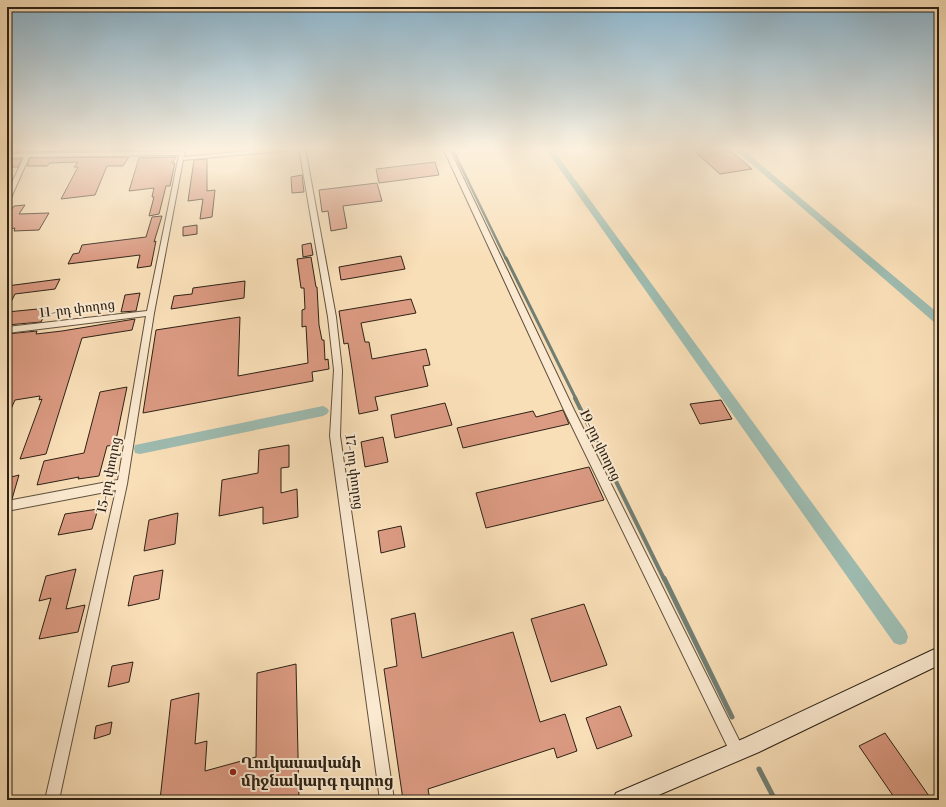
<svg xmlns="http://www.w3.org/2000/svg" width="946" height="807" viewBox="0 0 946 807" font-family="'Libre Bodoni','Noto Serif Armenian',serif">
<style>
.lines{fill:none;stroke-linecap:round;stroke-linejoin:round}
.stream-far3{stroke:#717e73;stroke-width:2.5}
.stream-far2{stroke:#717e73;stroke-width:3}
.stream-far1{stroke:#717e73;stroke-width:4}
.stream{stroke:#717e73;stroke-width:5}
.canal{fill:#9ebcb1;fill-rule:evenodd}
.building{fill:#db9a82;stroke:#2d2215}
.minor-casing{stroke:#60513e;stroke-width:2}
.secondary-casing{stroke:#2d2215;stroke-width:2}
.minor{fill:#fbead1;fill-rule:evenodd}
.secondary{fill:#fbead1;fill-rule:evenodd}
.poi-dot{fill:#8f2418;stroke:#fbead1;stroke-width:1.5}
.labels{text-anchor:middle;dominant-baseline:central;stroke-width:4;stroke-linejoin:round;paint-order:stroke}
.street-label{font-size:13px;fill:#2d2215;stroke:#fbead1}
.near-poi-label{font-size:16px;font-weight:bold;fill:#2d2215;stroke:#fbead1;text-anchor:start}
</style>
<rect width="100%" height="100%" fill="#f9dfb8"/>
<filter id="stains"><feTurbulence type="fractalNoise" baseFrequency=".005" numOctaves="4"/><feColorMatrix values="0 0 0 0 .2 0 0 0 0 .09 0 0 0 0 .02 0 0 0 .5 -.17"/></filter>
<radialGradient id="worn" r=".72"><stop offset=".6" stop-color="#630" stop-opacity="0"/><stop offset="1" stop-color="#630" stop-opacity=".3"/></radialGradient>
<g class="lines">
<path class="stream-far3" d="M452 148 506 259
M931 148 939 152"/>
<path class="stream-far2" d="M506 258 576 399"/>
<path class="stream-far1" d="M575 398 664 579"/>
<path class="stream" d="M664 578 732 717
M759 769 775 800"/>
<path class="canal" d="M545 148H552L906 631 908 637 906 643 900 645 894 643Z
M733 148H741L939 314V324L935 323Z
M323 406 327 408 329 411 327 414 323 416 140 454 135 453 134 449 135 445 140 444Z"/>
</g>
<path class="building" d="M21 148H136L134 150 16 152Z
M691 148H727L752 169 720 174Z
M129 157 123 166H107L95 195 61 199 78 167H74L78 162 50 163 47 166H27L30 158Z
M176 157 172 163H175L170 186H166L159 214 149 216 154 197H152L154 188 129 191 139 158Z
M10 159H22L18 167H7V162Z
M207 159V191L215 190 212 217 200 219 203 199 188 201 194 160Z
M435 162 439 175 379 183 376 169Z
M302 175 304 192 292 193 291 177Z
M377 183 382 201 343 206 347 228 331 231 328 211 322 212 319 190Z
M25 205 19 214 49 213 39 230 14 231 15 228 10 229 7 233V215L14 206Z
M162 216 154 242 156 241 151 266 137 268 140 255 68 264 73 254 79 253 82 245 146 237 152 217Z
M197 225V234L183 236V227Z
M311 243 313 255 303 257 302 245Z
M401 256 405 269 341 280 339 267Z
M311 257 316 287H317L319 325 322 340H324L325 360 328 359 329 369 312 372 313 381 143 413 156 330 240 317 238 376 308 363 306 326 302 327V310L305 309 304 288H301L297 259Z
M60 279 55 289 15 294 7 310V286Z
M245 281 244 298 171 309 174 296 192 294 193 288Z
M140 293 136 311 121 312 125 295Z
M411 299 416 313 361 323 365 342H369L372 359 426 349 430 365 423 366 428 386 375 397 378 410 359 414 348 343 344 344 339 311Z
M48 308 41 322 7 325V312Z
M135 319 132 330 82 338 46 454 20 459 42 399 39 400 40 396 15 400 7 418V334L37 331 36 334 62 331Z
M127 387 115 445 107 446 99 476 78 479 79 477 37 485 44 461 84 453 100 392Z
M721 400 732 419 700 424 690 404Z
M445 403 452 425 395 438 391 415Z
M563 410 569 424 463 448 457 428 533 411 536 417Z
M383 437 388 462 365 467 361 442Z
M289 445V467L281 468V493L297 489 298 517 263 524V507L219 516 222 480 258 473 259 450Z
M589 467 604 500 486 528 476 493Z
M19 475 12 499H7V478Z
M98 509 92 529 58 535 65 514Z
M178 513 175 544 144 551 149 520Z
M401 526 405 547 381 553 378 531Z
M76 569 66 609 85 605 78 632 39 639 51 598 39 601 46 576Z
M163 570 159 599 128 606 134 576Z
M584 604 607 665 551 682 531 619Z
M415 613 422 658 513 632 540 722 565 714 577 751 557 758 554 748 428 789 430 800H403L384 669 397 666 391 619Z
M133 662 129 682 108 687 112 666Z
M296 664 299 800H160L171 700 199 693 195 744 207 741 205 771 256 757 257 673Z
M620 706 632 736 597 749 586 718Z
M112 722 110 734 94 739 96 726Z
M885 733 929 796 921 800H896L859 746Z"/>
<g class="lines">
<defs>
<path id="minor" d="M278 148H295L292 150 183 160 154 313 127 484 59 800H45L116 490 7 511V501L118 480 146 316 7 333V327L147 311 179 155 29 157 10 200 7 202V193L24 157 7 158V154L182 151 185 153 184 157Z
M299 148H305L336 317 342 370 340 436 394 800H380L330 436 334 370 328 317Z
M443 148H449L574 410 742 746 744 751 742 756 737 758 732 756 564 410Z"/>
<path id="secondary" d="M939 647V665L759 752 647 800H613L616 793 745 738Z"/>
</defs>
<use href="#minor" class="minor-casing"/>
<use href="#secondary" class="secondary-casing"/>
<use href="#minor" class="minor"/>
<use href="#secondary" class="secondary"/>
</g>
<linearGradient id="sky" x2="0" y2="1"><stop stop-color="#8ab7d2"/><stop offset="0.57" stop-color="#fcf1df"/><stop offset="1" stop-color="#fcf1df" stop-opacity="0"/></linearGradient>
<rect width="946" height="261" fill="url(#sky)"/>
<circle class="poi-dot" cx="233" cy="772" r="4"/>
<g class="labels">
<g class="street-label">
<text transform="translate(77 309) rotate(-7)">11-րդ փողոց</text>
<text transform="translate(600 445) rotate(64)">19-րդ փողոց</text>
<text transform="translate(354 472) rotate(83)">17-րդ փողոց</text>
<text transform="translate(109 475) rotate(-79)">15-րդ փողոց</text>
</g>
<g class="near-poi-label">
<text x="241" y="763">Ղուկասավանի<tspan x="241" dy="18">միջնակարգ դպրոց</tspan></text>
</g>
</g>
<rect width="946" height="807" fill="none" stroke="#f9dfb8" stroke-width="24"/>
<rect x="8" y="8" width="930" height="791" fill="none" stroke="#2d2215" stroke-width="2"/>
<rect x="12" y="12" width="922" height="783" fill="none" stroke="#2d2215"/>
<rect width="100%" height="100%" filter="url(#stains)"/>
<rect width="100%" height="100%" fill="url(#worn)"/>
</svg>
